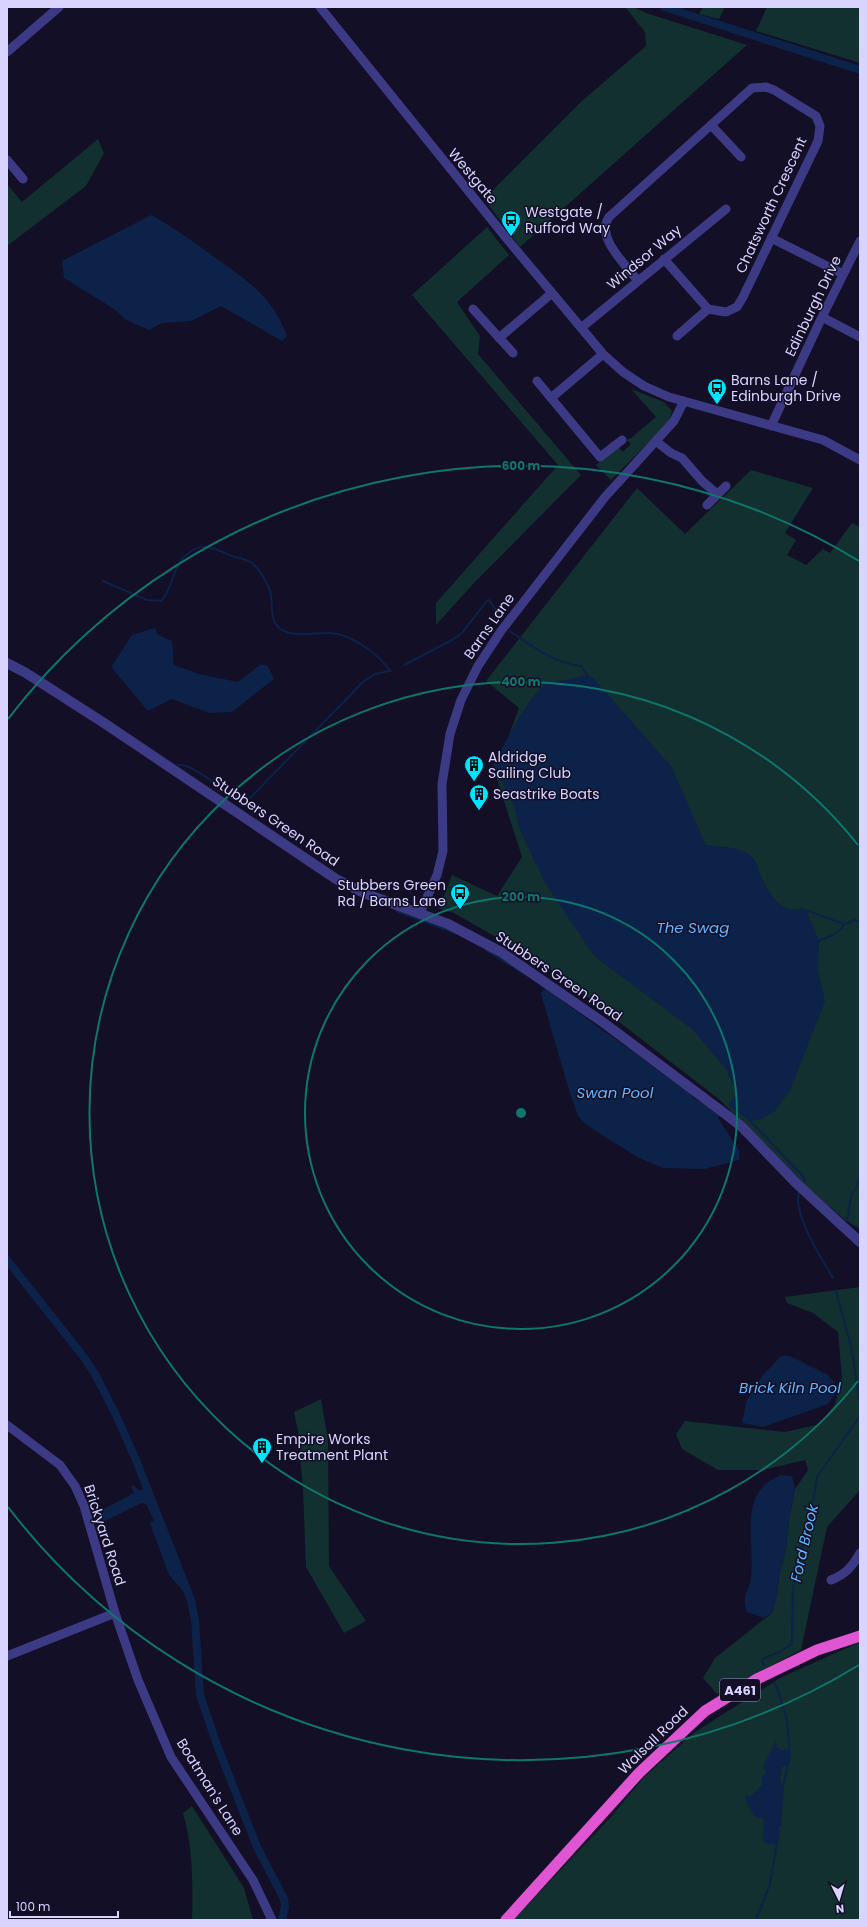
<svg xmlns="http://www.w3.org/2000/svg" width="867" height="1927" viewBox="0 0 867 1927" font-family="Poppins,sans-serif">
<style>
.green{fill:#12302f}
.water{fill:#0c2248}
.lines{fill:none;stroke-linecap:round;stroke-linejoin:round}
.stream{stroke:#0c2248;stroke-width:2}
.canal{stroke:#0c2248;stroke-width:8}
.minor{stroke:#3d3a85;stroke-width:9}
.tertiary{stroke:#3d3a85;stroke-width:10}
.trunk{stroke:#e055d1;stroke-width:11}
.ring{fill:none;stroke:#0f766e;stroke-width:2}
.labels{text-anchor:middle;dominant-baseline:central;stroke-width:3;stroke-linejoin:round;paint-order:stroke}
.shield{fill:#130f26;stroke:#9e99be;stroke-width:1}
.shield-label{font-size:13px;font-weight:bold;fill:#d9d4ff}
.street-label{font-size:14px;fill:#d9d4ff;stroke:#130f26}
.poi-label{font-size:14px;fill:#d9d4ff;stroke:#130f26;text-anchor:start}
.water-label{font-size:15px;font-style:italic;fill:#62b6ff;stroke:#130f26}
.centre{fill:#0f766e;stroke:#130f26;stroke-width:2}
.ring-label{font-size:12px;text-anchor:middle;font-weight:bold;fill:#0f766e;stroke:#130f26;stroke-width:3;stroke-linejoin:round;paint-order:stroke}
</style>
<rect width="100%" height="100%" fill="#130f26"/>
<path class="green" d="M625 7H633L646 13 747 45 520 247 484 199 583 100 646 46 645 32Z
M703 7H725L719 19 699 14Z
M767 7H860V63L756 31Z
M98 139 104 153 86 186 7 246V184L22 202Z
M487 227 509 255 457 302 480 336 478 354 581 475 474 583 436 625V603L558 465 412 295Z
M631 389 664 402 672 411 669 422 611 480 596 465 618 447 623 452 631 444 626 440 631 438 656 417Z
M751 470 813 488 785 533 796 540 787 555 806 565 823 549 830 553 852 523 860 527V1229L845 1220 800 1181 720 1100 548 967 454 913 439 909 452 875 497 896 522 857 495 773 519 708 486 681 637 488 685 534Z
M860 1287V1490L827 1527 801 1650 717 1694 703 1678 715 1658 772 1613 777 1595 779 1576 786 1549 789 1519 795 1489 808 1470 805 1460 763 1470H718L682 1449 676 1434 685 1421 785 1432 820 1424 835 1404 842 1378 838 1332 813 1313 787 1303 785 1297Z
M321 1399 328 1440 329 1566 366 1621 344 1633 306 1567 303 1490 298 1431 294 1412Z
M860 1642V1920H513L610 1818 644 1777 695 1732 780 1678Z
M192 1806 244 1888 253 1920H192C193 1885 193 1847 183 1813Z"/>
<path class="water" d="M151 215C173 227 193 241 213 256 246 280 272 295 287 336L282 341 221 306 191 321 162 323 149 330 126 320 114 309 64 278 62 261Z
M155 628 158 635 172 641 174 665 199 674 238 682 261 664 268 666 274 679 232 712 209 713 172 699 148 711 111 667 132 635Z
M587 675 593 678 671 766 706 845C721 847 744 846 754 859 757 863 759 871 761 876 769 894 781 915 803 908L806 910 819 941 818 969 825 1001 790 1090 775 1111 762 1119 750 1121 728 1105 737 1092 726 1069 692 1029 594 956 545 883 519 828 514 806 493 765C510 736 522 705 547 682H557Z
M546 989 693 1095 692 1097 721 1114 718 1118 739 1150 740 1158 739 1160 705 1169 663 1168 637 1157 585 1124 578 1116 569 1090 541 994 542 991Z
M781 1356H790L828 1375 835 1383 836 1392 828 1404 763 1427 742 1423 746 1402 762 1376Z
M781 1475 792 1476 795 1489 789 1519 786 1549 779 1576 777 1595 772 1613 764 1618 747 1612C741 1593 749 1594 751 1577 755 1541 737 1491 781 1475Z
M134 1485 139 1491 147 1487 191 1600 169 1575 150 1523 154 1521 146 1504 141 1503 103 1522 98 1512 134 1493 131 1487Z
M776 1740 777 1748 783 1751 785 1748 790 1752 788 1765 782 1767 780 1781 783 1786 777 1845 765 1843 762 1837 764 1834 763 1830 764 1821 762 1818 754 1816 746 1801 745 1795 751 1796 762 1785V1776L766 1773 763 1765C768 1758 772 1749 776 1740Z"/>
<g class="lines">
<path class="stream" d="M103 581 147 600 161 601C173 589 172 568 185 556 203 539 214 549 232 556 238 558 247 559 252 563 259 568 266 581 269 588 275 602 267 621 282 630 298 638 314 632 330 633 351 634 379 654 390 671H391
M510 631C532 646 553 663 581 666L587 675
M404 665 452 640 462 633 486 602 489 600 500 617
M178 765C198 763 233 805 250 798L364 681 375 674 389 671
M806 910 844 924
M396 911 455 933
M819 941C827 937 841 933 844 924L855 920 860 922
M486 950 524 974
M750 1121C769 1139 785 1159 804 1177L805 1180 803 1184
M800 1190C790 1211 822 1259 833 1278
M845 1220 848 1218 851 1195 858 1185 860 1178
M836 1291 851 1346 860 1403
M764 1666 762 1659 782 1651 792 1643 793 1587 811 1514 817 1477 860 1416
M774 1682 779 1693 787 1721 790 1756 783 1786 780 1826
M756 1920 770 1884 779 1831"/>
<path class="canal" d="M664 7 860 70
M7 1260 83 1356 95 1374 116 1415 136 1460 191 1600 195 1620 200 1695 217 1745 257 1847 284 1899 285 1907 282 1920"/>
<path class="minor" d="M320 7 507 239 603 354 623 372 644 386 669 397 823 440 860 460
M7 52 59 7
M711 125 741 157
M7 160 23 179
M771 238 843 274
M638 281C626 265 595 237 609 217L752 88 766 87 774 90 816 116 820 126 818 141 743 297 737 307 726 312 708 309 664 259
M473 309 513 353
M822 317 860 337
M581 328 726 209
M677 336 708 309
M499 338 552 293
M537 381 600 457 622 440
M551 398 603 354
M771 426 822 317 860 241
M657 442 671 453 682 458 702 481 717 494
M707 505 726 486
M420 913 437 875 443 851 442 784 450 734 461 700 478 666 501 631 605 497 674 421 684 401
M7 1425 60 1465 75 1486 84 1506 115 1613 138 1680 171 1757 253 1880 272 1920
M831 1580C846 1574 852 1567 860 1553
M7 1656 115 1613"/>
<path class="tertiary" d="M7 663 26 673 104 723 336 879 364 893 448 924 501 952 604 1023 728 1116 742 1127 796 1183 860 1242"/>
<path class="trunk" d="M506 1920 639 1773 705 1711 757 1679 817 1650 860 1636"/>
</g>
<g class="ring">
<circle cx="521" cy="1113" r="216"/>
<path d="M858 1381A431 431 0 1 1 858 845"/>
<path d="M859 1665A647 647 0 0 1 8 1507M8 719A647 647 0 0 1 859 561"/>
</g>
<defs>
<symbol id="bus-pin" viewBox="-11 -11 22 30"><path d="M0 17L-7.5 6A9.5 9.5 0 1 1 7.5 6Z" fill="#00e5ff" stroke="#130f26"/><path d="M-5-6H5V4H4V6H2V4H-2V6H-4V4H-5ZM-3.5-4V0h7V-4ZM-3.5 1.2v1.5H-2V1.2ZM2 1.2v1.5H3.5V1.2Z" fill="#111"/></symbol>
<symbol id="building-pin" viewBox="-11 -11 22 30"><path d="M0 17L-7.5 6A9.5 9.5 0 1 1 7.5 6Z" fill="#00e5ff" stroke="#130f26"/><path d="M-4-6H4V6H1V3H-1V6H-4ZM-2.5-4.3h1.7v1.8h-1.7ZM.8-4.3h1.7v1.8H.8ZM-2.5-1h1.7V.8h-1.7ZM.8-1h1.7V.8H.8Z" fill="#111"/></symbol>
</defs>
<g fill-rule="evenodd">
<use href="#bus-pin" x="500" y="209" width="22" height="30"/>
<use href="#bus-pin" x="706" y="377" width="22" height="30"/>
<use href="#building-pin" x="463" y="754" width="22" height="30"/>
<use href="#building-pin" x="468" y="783" width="22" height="30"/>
<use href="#bus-pin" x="449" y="882" width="22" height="30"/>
<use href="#building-pin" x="251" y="1436" width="22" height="30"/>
</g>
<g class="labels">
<rect class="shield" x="720" y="1679" width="40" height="22" rx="3"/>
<g class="shield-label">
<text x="740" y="1690">A461</text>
</g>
<g class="street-label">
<text transform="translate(473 176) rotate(50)">Westgate</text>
<text transform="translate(771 205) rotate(-65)">Chatsworth Crescent</text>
<text transform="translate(644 257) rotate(-40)">Windsor Way</text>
<text transform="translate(813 306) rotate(-64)">Edinburgh Drive</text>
<text transform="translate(489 626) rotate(-55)">Barns Lane</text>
<text transform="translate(276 821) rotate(34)">Stubbers Green Road</text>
<text transform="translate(559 976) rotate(34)">Stubbers Green Road</text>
<text transform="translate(105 1535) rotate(72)">Brickyard Road</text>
<text transform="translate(653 1740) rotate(-44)">Walsall Road</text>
<text transform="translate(210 1787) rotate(58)">Boatman's Lane</text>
</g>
<g class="poi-label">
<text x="525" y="212">Westgate /<tspan x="525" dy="16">Rufford Way</tspan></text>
<text x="731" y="380">Barns Lane /<tspan x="731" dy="16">Edinburgh Drive</tspan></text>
<text x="488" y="757">Aldridge<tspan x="488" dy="16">Sailing Club</tspan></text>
<text x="493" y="794">Seastrike Boats</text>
<text x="446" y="885" text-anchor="end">Stubbers Green<tspan x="446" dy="16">Rd / Barns Lane</tspan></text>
<text x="276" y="1439">Empire Works<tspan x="276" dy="16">Treatment Plant</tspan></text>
</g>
<g class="water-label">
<text x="693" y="927">The Swag</text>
<text x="615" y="1092">Swan Pool</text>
<text x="790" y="1387">Brick Kiln Pool</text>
<text transform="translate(804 1543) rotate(-77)">Ford Brook</text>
</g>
</g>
<circle cx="521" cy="1113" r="6" class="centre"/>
<g class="ring-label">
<text x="521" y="470">600 m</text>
<text x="521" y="686">400 m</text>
<text x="521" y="901">200 m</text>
</g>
<rect width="867" height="1927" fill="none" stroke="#d9d4ff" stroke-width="16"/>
<g transform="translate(839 1899) rotate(175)" stroke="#130f26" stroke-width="3" paint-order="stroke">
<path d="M0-3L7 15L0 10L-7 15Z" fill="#d9d4ff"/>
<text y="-6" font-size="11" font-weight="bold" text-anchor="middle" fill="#d9d4ff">N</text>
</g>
<path d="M10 1911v6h108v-6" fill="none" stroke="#d9d4ff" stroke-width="2"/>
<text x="16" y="1911" font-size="12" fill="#d9d4ff" stroke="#130f26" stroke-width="3" paint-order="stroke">100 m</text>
</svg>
